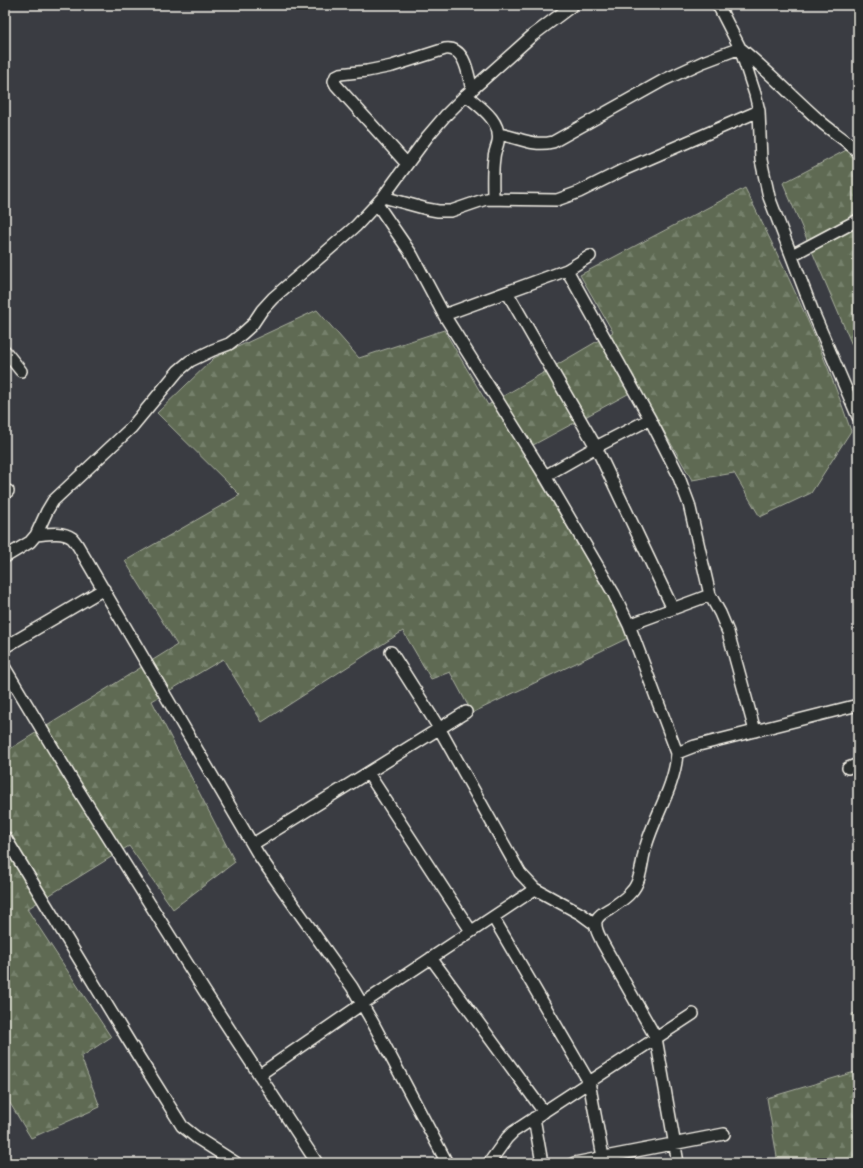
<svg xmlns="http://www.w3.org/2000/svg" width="863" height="1168" viewBox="0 0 863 1168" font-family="Dekko,sans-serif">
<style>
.forest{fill:url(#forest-firs);stroke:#a9ae9e}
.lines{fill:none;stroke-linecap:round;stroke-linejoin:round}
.minor-casing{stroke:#f4f1e8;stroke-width:14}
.minor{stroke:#2a2d2e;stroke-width:11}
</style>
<defs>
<pattern id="forest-firs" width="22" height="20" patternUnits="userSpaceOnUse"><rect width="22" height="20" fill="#5e6b53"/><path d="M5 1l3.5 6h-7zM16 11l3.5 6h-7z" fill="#76816c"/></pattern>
</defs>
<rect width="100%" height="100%" fill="#3a3c42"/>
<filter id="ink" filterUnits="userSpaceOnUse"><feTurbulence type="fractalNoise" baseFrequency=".025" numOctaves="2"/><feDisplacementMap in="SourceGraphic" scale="8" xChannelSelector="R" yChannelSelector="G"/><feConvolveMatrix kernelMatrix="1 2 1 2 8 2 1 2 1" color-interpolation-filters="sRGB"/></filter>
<g filter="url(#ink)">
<path class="forest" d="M858 144V343L852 345 783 183Z
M745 188C784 267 823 347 851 431L811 493 760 517 734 473 692 480 639 388 522 451 605 590 628 638 472 713 450 672 431 679 403 631 262 722 223 659 152 701 235 862 173 909 129 846 27 909 111 1037 81 1057 100 1107 31 1138 5 1095V752L177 645 125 561 240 495 157 413 214 358 317 310 359 358 444 330 488 405 613 332 580 275Z
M858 1012V1163H778L767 1098 858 1071 852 1014Z"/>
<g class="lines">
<defs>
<path id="minor" d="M718 5 740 48 755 94 759 111 761 160 769 197 813 312 858 417
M466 95C480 107 502 121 498 142 497 148 494 152 494 158 492 171 493 185 493 199
M498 134C519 137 531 147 553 142L664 80 703 62 740 48C768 71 793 97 820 121 832 132 847 140 858 152
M407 164 336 85 334 81 336 76 340 74 367 71 392 66 445 49C466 46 468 76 472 90
M383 197 427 209 438 211H451L486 199 557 200 579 192 623 170 759 111
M377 204 412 255 444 315 545 476 614 594 629 625 677 753C675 786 655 815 646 846 641 861 642 881 631 892 627 897 620 902 614 906 609 910 601 912 597 919 593 926 599 935 602 942L656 1038 678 1163
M792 255 858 220
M567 270 650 419 677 472 689 504 710 595 720 613 728 632 755 731
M507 292 596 447 673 609
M444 315 567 270 590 256
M5 351 21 371
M545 476 596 447 650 419
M5 494 8 491
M36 535C47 534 62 531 72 538 74 540 76 543 78 546L258 854 278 883 352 987 373 1023 447 1163
M5 557 30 542 36 535 47 511 53 501 131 428 178 371 190 361 213 350 229 344 242 334 252 325 262 310 273 298 356 226 383 197 427 137 445 116 466 95 533 35 573 5
M629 625 710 595
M5 647 104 589
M391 652 439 728 520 873 535 889 581 914 596 925
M5 668 74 783 205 992 317 1163
M677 753 695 746 858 705
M848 768 858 764
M368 773 471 931
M5 837 130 1043 182 1126 197 1138 236 1163
M253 844 466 712
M493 917 589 1082 603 1157
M431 958 544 1112
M259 1075 362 1004 535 889
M534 1118 542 1163
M489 1163 507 1138 513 1132 693 1014
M574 1163 724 1134"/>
</defs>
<use href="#minor" class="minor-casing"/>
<use href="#minor" class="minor"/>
</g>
</g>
<rect width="863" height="1168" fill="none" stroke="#2a2d2e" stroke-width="20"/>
<rect x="10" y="10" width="843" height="1148" fill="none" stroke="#f4f1e8" stroke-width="1.5" filter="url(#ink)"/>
</svg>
